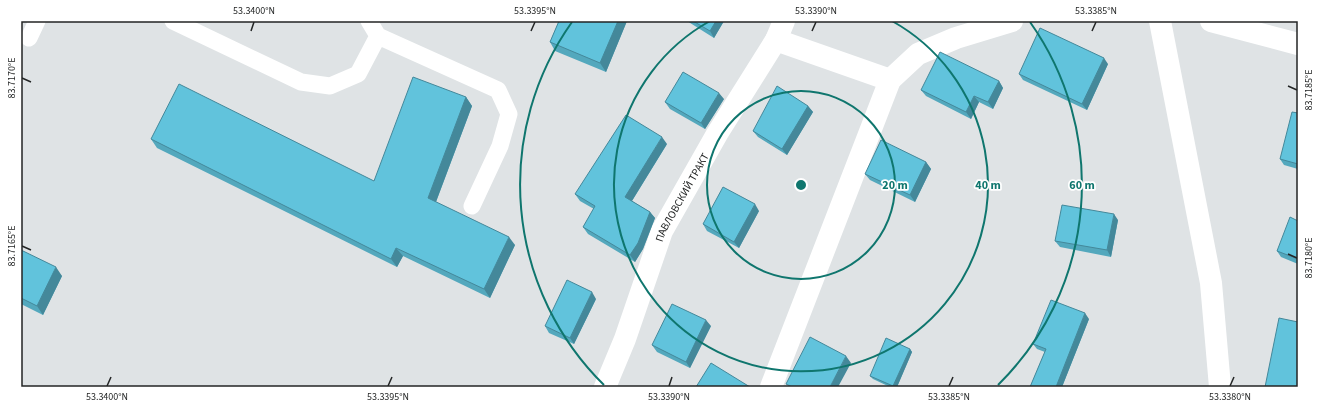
<svg xmlns="http://www.w3.org/2000/svg" width="1319" height="408" viewBox="0 0 1319 408" font-family="'Source Sans 3',sans-serif">
<style>
.lines{fill:none;stroke-linecap:round;stroke-linejoin:round}
.lane{stroke:#fff;stroke-width:17}
.street{stroke:#fff;stroke-width:22}
.wall{fill:#53a8bd}
.shaded-wall{fill:#44889a}
.building{fill:#61c3dc;stroke:#44889a}
.ticks{fill:none;stroke:#232525;stroke-width:1.5}
.ring{fill:none;stroke:#0f766e;stroke-width:2}
.labels{text-anchor:middle;dominant-baseline:central;stroke-width:3.5;stroke-linejoin:round;paint-order:stroke}
.street-label{font-size:11px;fill:#232525;stroke:#fff}
.centre{fill:#0f766e;stroke:#fff;stroke-width:2}
.ring-label{font-size:12px;text-anchor:middle;font-weight:bold;fill:#0f766e;stroke:#fff;stroke-width:3.5;stroke-linejoin:round;paint-order:stroke}
.neatline{fill:none;stroke:#232525;stroke-width:1.5}
.ticks-label{font-size:10px;text-anchor:middle;fill:#232525}
</style>
<rect width="100%" height="100%" fill="#dfe3e5"/>
<g class="lines">
<path class="lane" d="M173 21 301 82 330 86 358 74 378 36
M369 21 378 36 498 90 509 114 500 146 472 206
M29 38 37 21"/>
<g class="street">
<path d="M1160 21 1211 283 1220 387"/>
<path d="M1211 21 1298 44"/>
<path d="M776 40 890 80"/>
<path id="s1" d="M605 387 625 339 662 231 717 134 776 40 784 21"/>
<path d="M771 387 890 80 918 54 956 38 1012 21"/>
</g>
</g>
<path class="wall" d="M559 21H627L606 72 555 51 550 42Z
M687 21H724L714 38Z
M1108 64 1087 110 1023 80 1019 74Z
M999 81 1003 88 993 109 979 102 971 119 926 96 921 90Z
M466 97 472 106 436 202 515 245 490 298 403 256 397 267 157 148 151 139 374 181Z
M724 99 705 129 670 109 665 102Z
M808 106 813 112 787 155 758 137 753 131Z
M1298 113V169L1284 165 1280 159Z
M667 144 632 201 650 212 655 218 643 249 635 262 588 234 583 227 594 209 580 201 575 194Z
M926 162 931 169 915 202 870 180 865 174Z
M759 211 739 248 707 231 703 224Z
M1118 220 1111 257 1060 247 1055 241Z
M1298 221V264L1281 257 1277 251Z
M21 250 62 276 43 315 21 304Z
M596 299 574 344 549 333 545 326Z
M1089 319 1062 387H1030L1045 352 1037 349 1033 344Z
M711 326 690 368 657 352 652 345Z
M910 349 912 352 897 387H890L873 379 870 376Z"/>
<path class="shaded-wall" d="M618 21H627L606 72 600 63Z
M716 21H724L714 38 710 31Z
M1104 58 1108 64 1087 110 1082 104Z
M999 81 1003 88 993 109 988 102Z
M719 93 724 99 705 129 701 123Z
M974 96 979 102 971 119 966 112Z
M466 97 472 106 434 207 428 198Z
M808 106 813 112 787 155 782 149Z
M662 137 667 144 630 204 625 197Z
M926 162 931 169 915 202 910 195Z
M755 204 759 211 739 248 734 242Z
M650 212 655 218 643 249 635 262 630 255Z
M1114 214 1118 220 1111 257 1107 250Z
M509 237 515 245 490 298 484 289Z
M396 248 403 256 397 267 391 259Z
M56 267 62 276 43 315 37 306Z
M592 292 596 299 574 344 570 338Z
M1085 313 1089 319 1062 387H1056Z
M706 320 711 326 690 368 686 362Z
M910 349 912 352 897 387H894L893 386Z
M846 356 851 363 838 387H830Z"/>
<path class="building" d="M559 21H618L600 63 550 42Z
M693 21H716L710 31Z
M1040 28 1104 58 1082 104 1019 74Z
M940 52 999 81 988 102 974 96 966 112 921 90Z
M683 72 719 93 701 123 665 102Z
M413 77 466 97 428 198 509 237 484 289 396 248 391 259 151 139 179 84 374 181Z
M777 86 808 106 782 149 753 131Z
M1292 112 1298 113V164L1280 159Z
M626 115 662 137 625 197 650 212 638 243 630 255 583 227 595 206 575 194Z
M881 140 926 162 910 195 865 174Z
M723 187 755 204 734 242 703 224Z
M1062 205 1114 214 1107 250 1055 241Z
M1290 217 1298 221V259L1277 251Z
M21 250 56 267 37 306 21 298Z
M567 280 592 292 570 338 545 326Z
M1051 300 1085 313 1056 387H1030L1046 349 1033 344Z
M672 304 706 320 686 362 652 345Z
M1279 318 1298 322V387H1265Z
M810 337 846 356 830 387H792L786 384Z
M886 338 910 349 893 386 870 376Z
M711 363 750 387H696Z"/>
<path class="ticks" d="M251 31 254 22M531 31 535 22M812 31 816 22M1092 31 1096 22M22 78 31 82M1288 86 1297 90M22 246 31 250M1288 254 1297 258M107 386 111 377M388 386 392 377M669 386 672 377M949 386 953 377M1230 386 1234 377"/>
<g class="ring">
<circle cx="801" cy="185" r="94"/>
<path d="M892 21A187 187 0 1 1 710 21"/>
<path d="M604 385A281 281 0 0 1 572 22M1030 22A281 281 0 0 1 998 385"/>
</g>
<g class="labels">
<g class="street-label">
<text stroke="none"><textPath href="#s1" startOffset="205">ПАВЛОВСКИЙ ТРАКТ</textPath></text>
</g>
</g>
<circle cx="801" cy="185" r="6" class="centre"/>
<g class="ring-label">
<text x="895" y="189">20 m</text>
<text x="988" y="189">40 m</text>
<text x="1082" y="189">60 m</text>
</g>
<rect width="1319" height="408" fill="none" stroke="#ffffff" stroke-width="44"/>
<rect x="22" y="22" width="1275" height="364" class="neatline"/>
<g class="ticks-label">
<text x="254" y="14">53.3400°N</text>
<text x="535" y="14">53.3395°N</text>
<text x="816" y="14">53.3390°N</text>
<text x="1096" y="14">53.3385°N</text>
<text transform="translate(11 78) rotate(-90)" y="4">83.7170°E</text>
<text transform="translate(1308 90) rotate(-90)" y="4">83.7185°E</text>
<text transform="translate(11 246) rotate(-90)" y="4">83.7165°E</text>
<text transform="translate(1308 258) rotate(-90)" y="4">83.7180°E</text>
<text x="107" y="400">53.3400°N</text>
<text x="388" y="400">53.3395°N</text>
<text x="669" y="400">53.3390°N</text>
<text x="949" y="400">53.3385°N</text>
<text x="1230" y="400">53.3380°N</text>
</g>
</svg>
